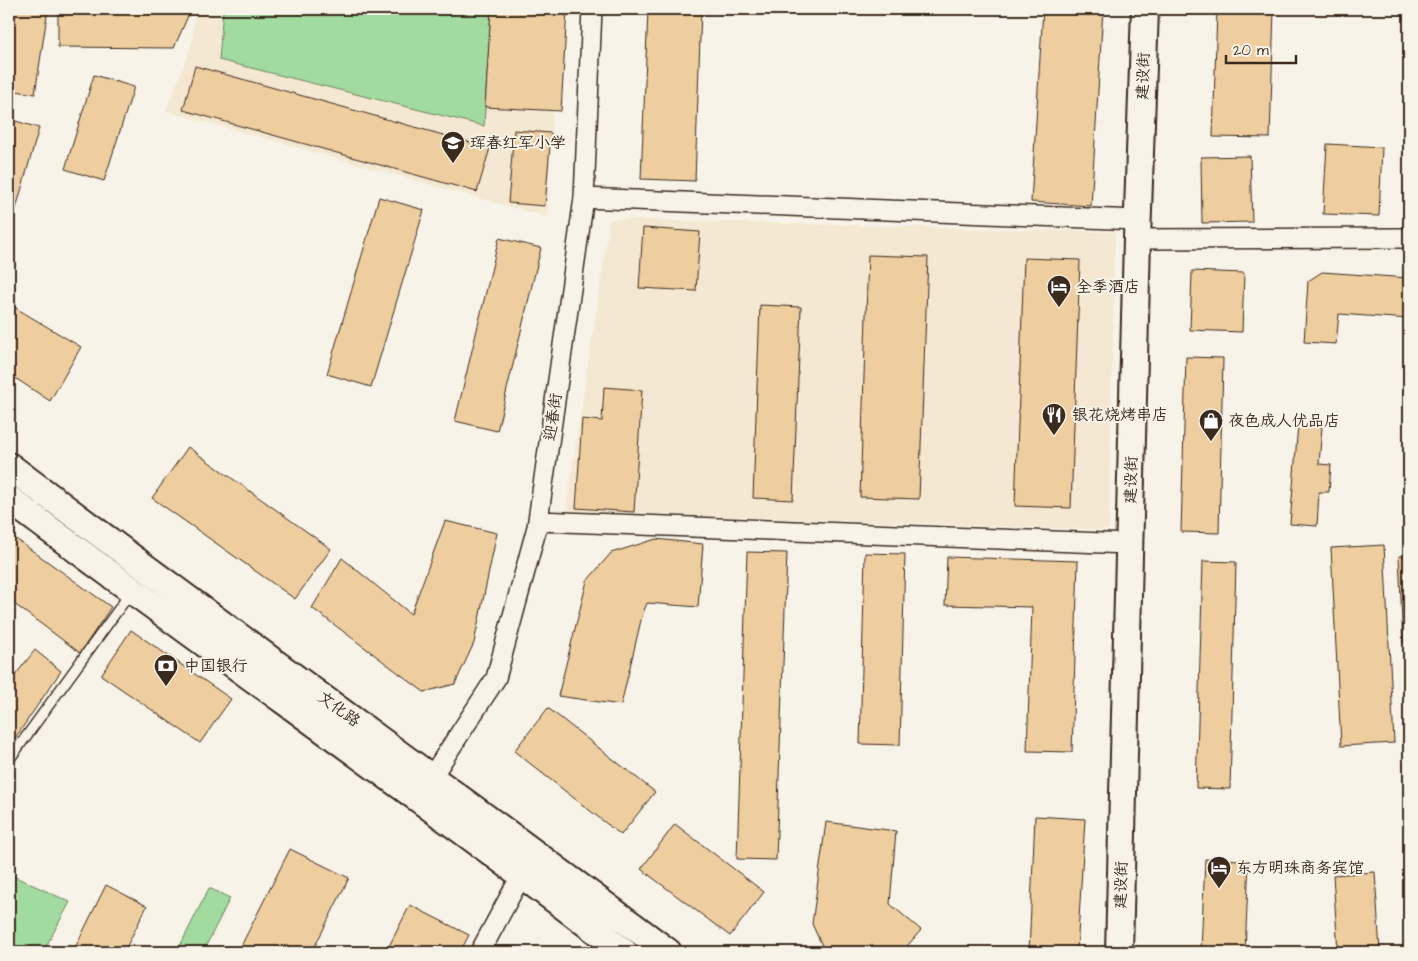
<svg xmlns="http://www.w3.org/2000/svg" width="1418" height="961" viewBox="0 0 1418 961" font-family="'Architects Daughter','LXGW WenKai TC',sans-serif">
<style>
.built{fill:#f4e8d2}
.green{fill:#a2dba0;stroke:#6e825f}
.building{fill:#eecd9f;stroke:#3b2a1e}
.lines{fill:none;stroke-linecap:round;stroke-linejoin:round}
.lane-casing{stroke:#3b2a1e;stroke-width:12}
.street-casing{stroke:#3b2a1e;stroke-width:22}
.secondary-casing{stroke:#3b2a1e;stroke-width:30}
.lane{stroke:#f7f3e8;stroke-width:9}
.street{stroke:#f7f3e8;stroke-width:19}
.secondary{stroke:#f7f3e8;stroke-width:26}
.labels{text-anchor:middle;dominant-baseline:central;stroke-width:4;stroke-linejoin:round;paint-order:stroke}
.street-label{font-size:16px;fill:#3b2a1e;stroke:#f7f3e8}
.poi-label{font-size:16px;fill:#3b2a1e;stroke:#f7f3e8;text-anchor:start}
</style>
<rect width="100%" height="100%" fill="#f7f3e8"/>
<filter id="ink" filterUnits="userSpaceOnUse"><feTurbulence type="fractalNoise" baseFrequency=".02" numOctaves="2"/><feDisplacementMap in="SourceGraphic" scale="10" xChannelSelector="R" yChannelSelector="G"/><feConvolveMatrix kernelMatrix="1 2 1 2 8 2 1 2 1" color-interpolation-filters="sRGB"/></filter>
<g filter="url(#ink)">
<path class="built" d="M195 9H558L547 217 166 111 192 44Z
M610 219 1115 232 1109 530 566 511Z"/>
<path class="green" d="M223 9H491L484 126 219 60Z
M9 874 70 902 43 952H9Z
M209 888 230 898 203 952H177Z"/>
<path class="building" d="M9 9H48L35 94 9 90Z
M58 9H191L174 48 58 47Z
M491 9H567L561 111 485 107Z
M648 9H701L695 181 641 179Z
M1043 9H1103L1091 206 1031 202Z
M1217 9H1274L1270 138 1213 137Z
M195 66 490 148 477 192 183 110Z
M94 75 134 87 104 181 65 169Z
M9 119 39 128 9 233Z
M514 130 551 133 545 206 508 203Z
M1327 144 1382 147 1379 216 1323 214Z
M1250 156 1252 222 1202 223 1201 157Z
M379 197 424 210 371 387 327 374Z
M643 228 700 232 696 291 639 288Z
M499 238 541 248 497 431 455 421Z
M868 255 928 257 919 499 860 497Z
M1024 258 1080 260 1071 508 1015 506Z
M1192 271 1244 273 1242 332 1190 330Z
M1322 272 1409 278V319L1339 314 1336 344 1304 342 1308 281Z
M9 304 81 347 50 401 9 374Z
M760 305 801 307 793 500 753 498Z
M1186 357 1223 358 1219 533 1181 532Z
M604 387 642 390 634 512 576 508 582 419 602 421Z
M1298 424 1322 426 1319 464 1331 465 1329 492H1319L1317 526 1290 524Z
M188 447 331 549 295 599 152 498Z
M445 521 497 533 474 643 455 684 424 692 312 608 342 558 411 614Z
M9 534 111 607 80 653 9 600Z
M656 539 703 544 698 607 647 603 642 616 621 705 558 696 587 581 611 553Z
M1384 545 1394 743 1341 746 1331 548Z
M747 552 787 553 776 860 737 859Z
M865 553 905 554 900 745 860 744Z
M1399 556H1409V643H1403Z
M947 557 1078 561 1072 752 1027 751 1032 607 945 605Z
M1203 561 1236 562 1230 789 1196 788Z
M131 630 231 699 200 743 101 675Z
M35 650 61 671 9 747V683Z
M548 708 655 792 621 835 514 751Z
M1035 816 1085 819 1077 952H1029Z
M826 822 896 831 890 904 921 930 902 952H825L812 924Z
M675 824 764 892 730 936 641 869Z
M290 849 349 878 312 952H238Z
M1205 859 1249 860 1245 952 1201 950Z
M1375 872 1380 952H1338L1333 875Z
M106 885 147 906 124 952H73Z
M410 905 469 935 460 952H386Z"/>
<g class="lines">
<defs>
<path id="lane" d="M9 760 131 592"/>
<path id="street" d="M584 198 1138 220
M1137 239 1409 238
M538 521 1129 544
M425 787 496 678 537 527 584 198 592 9
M480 952 522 874"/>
<path id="secondary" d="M9 466C227 630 449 789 668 952
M9 499C212 652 422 797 624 952
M1119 952 1137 239 1145 9"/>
</defs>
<use href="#lane" class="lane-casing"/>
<use href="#street" class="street-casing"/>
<use href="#secondary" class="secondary-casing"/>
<use href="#lane" class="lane"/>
<use href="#street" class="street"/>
<use href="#secondary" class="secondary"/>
</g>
</g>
<defs>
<symbol id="school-pin" viewBox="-11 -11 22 30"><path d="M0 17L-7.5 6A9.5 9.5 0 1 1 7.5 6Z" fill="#3b2a1e" stroke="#f7f3e8"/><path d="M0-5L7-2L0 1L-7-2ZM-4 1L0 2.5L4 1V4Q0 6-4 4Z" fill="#fff"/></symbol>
<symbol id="hotel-pin" viewBox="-11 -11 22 30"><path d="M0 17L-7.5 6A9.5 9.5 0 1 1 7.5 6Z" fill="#3b2a1e" stroke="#f7f3e8"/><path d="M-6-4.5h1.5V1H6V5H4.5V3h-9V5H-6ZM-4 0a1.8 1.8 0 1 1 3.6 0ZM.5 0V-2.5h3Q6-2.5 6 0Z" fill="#fff"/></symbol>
<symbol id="restaurant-pin" viewBox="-11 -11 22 30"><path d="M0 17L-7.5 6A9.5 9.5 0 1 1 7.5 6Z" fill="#3b2a1e" stroke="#f7f3e8"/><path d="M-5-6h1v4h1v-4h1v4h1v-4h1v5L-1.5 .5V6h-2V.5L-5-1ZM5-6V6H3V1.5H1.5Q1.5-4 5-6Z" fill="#fff"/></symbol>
<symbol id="shop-pin" viewBox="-11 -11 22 30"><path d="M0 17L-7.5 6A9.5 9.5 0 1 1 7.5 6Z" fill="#3b2a1e" stroke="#f7f3e8"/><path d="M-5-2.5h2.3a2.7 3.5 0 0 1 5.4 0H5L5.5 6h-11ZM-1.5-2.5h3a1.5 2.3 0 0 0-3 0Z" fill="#fff"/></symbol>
<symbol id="bank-pin" viewBox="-11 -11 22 30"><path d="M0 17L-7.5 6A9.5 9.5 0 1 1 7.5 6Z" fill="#3b2a1e" stroke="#f7f3e8"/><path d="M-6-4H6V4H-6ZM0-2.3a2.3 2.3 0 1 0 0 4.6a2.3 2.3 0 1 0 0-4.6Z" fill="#fff"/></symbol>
</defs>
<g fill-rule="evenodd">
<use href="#school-pin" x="439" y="129" width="28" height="38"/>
<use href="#hotel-pin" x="1045" y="273" width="28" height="38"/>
<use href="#restaurant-pin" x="1040" y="401" width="28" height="38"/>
<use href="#shop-pin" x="1197" y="407" width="28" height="38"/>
<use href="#bank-pin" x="152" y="652" width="28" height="38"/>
<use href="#hotel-pin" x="1205" y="854" width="28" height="38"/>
</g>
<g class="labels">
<g class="street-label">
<text transform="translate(1143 76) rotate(-88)">建设街</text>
<text transform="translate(553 417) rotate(-82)">迎春街</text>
<text transform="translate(1131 480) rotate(-89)">建设街</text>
<text transform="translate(339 709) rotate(36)">文化路</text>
<text transform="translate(1121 885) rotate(-89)">建设街</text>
</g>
<g class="poi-label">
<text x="470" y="143">珲春红军小学</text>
<text x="1076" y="287">全季酒店</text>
<text x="1072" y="415">银花烧烤串店</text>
<text x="1228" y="421">夜色成人优品店</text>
<text x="184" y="666">中国银行</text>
<text x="1236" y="868">东方明珠商务宾馆</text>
</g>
</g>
<rect width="1418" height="961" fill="none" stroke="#f7f3e8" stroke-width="30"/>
<rect x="15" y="15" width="1388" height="931" fill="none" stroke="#3b2a1e" stroke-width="2" filter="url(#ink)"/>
<path d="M1226 55v8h70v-8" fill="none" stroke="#3b2a1e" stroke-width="2.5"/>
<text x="1233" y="55" font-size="15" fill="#3b2a1e" stroke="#f7f3e8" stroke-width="4" paint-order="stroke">20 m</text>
</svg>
